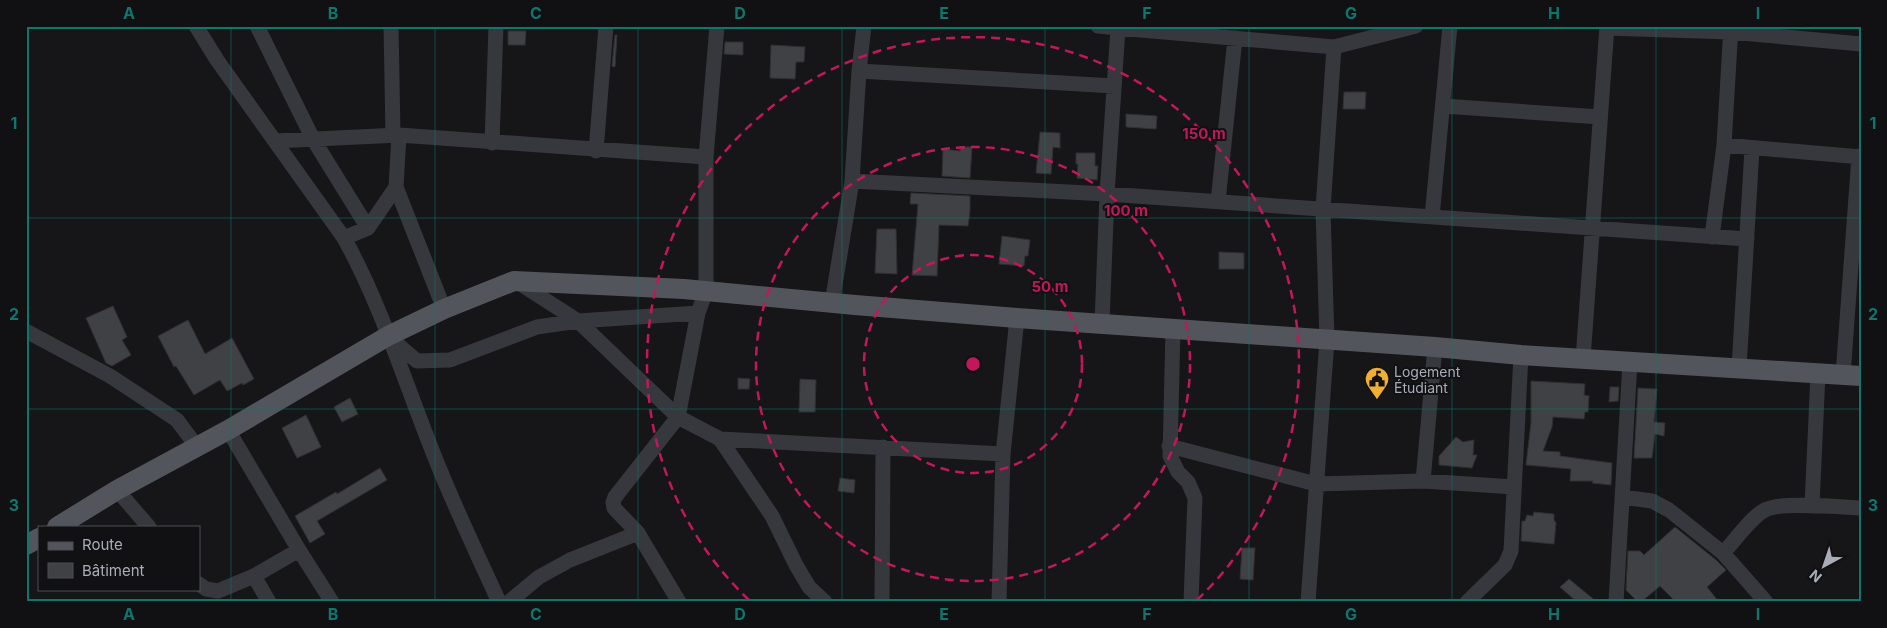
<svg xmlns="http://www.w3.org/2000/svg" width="1887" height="628" viewBox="0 0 1887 628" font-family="Inter,sans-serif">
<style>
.building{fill:#404145;stroke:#303034}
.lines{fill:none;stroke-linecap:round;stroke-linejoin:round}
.minor{stroke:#37383d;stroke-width:15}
.major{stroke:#53555c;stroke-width:20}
.grid{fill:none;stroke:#0f766e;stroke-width:1;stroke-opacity:0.55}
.ring{fill:none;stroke:#c2185b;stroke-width:2.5;stroke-dasharray:9 6}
.labels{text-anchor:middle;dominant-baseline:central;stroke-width:4;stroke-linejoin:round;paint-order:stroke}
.poi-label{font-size:14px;fill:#a8adb8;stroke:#111113;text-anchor:start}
.centre{fill:#c2185b;stroke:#111113;stroke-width:2.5}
.ring-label{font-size:15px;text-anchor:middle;font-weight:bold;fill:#c2185b;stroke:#111113;stroke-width:4;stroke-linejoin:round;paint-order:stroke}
.neatline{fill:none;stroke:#0f766e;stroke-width:2}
.grid-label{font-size:16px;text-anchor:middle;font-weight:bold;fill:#0f766e}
</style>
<rect width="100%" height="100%" fill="#161618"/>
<path class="building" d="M508 31H526L525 45H508Z
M615 35H617L615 67 612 66Z
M725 42H743V55L724 54Z
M771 45 805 47 804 62H796L795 79 770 78Z
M1344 92H1366L1365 109H1343Z
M1126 114 1157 116 1156 129 1126 127Z
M1040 132 1060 133V148L1053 147 1051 174 1036 173Z
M960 147H972L970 178 942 176 943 149 960 151Z
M1076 153H1095V166H1098L1097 180 1077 178 1078 164H1076Z
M911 193 970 196V211L968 226 939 225 937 276 912 275 918 204H910Z
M877 229H896L897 274 875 273Z
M1002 236 1030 240 1028 256H1025L1024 266 999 264Z
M1219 252 1244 253V269H1219Z
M113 306 127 337 122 340 131 355 112 366 106 363 86 318Z
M188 320 205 354 232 338 254 379 243 385 242 383 227 391 220 380 194 395 176 366 174 367 158 336Z
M738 378 750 379 749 389H738Z
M800 379 816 380 815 412H799Z
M1531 381 1585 384 1584 395 1589 396 1588 412H1585L1584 419 1553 417 1552 427 1543 451 1560 452V456L1612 463 1611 485 1592 483 1593 481H1570L1571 469 1526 465 1531 423Z
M1610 387H1619L1618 401 1609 402Z
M1638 388 1657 389 1654 422 1665 423 1664 436 1655 434 1652 458H1634Z
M350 398 358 414 342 422 334 407Z
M306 415 321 447 297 458 282 428Z
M1456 437 1463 442 1474 440 1473 455H1477L1472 468 1439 465V456Z
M380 468 387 480 317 521 325 534 310 543 295 516 336 492 337 494Z
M840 478 855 480 854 493 838 491Z
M1534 512 1554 514V520L1556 523 1554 544 1521 541 1522 521H1525L1527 515 1533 516Z
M1675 527 1716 560 1726 570 1707 587 1719 602H1676L1660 586 1641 602H1638L1626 590 1628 551H1640L1644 555Z
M1242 548H1255L1253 580 1240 579Z
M1569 579 1597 602H1577L1560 587Z"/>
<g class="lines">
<path class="minor" d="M196 26 217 60 344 238C384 310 408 393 440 470 458 514 479 558 499 602
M257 26 313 139 368 228
M391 26 393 135
M1098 26 1118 28 1107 194 1102 323
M1118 28 1334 47 1416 26
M1607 28 1730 32 1861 44
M859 71 1114 86
M1443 106 1600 117
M399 135 396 187 444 309
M275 141 399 135 706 157
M492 143 496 26
M1724 145 1861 157
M596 151 606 26
M852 181 1107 194 1747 239
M1218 202 1235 38
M1432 217 1450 26
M1712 237 1724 145 1731 26
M344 238 368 228 396 187
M516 281 578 321 678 417 720 439 1003 454
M832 303 852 181 859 71 864 26
M1173 328 1170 456 1178 472 1188 482 1195 498 1191 602
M26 331 110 376 177 420 197 447
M390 338 417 361 450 360 537 327 578 321 698 313
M1583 359 1607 26
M1739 368 1752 149
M1843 375 1859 156
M228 430 299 550 332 602
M720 439 772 516 796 565 809 587 825 602
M1169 446 1316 484 1423 481 1514 487
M1423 481 1435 347
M117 490 149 527
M1622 497 1652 501 1669 510 1723 553 1766 602
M1812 506 1818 373
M1723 553C1735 541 1752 515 1767 509 1782 502 1842 507 1861 508
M254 576 269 602
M199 584 206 589 218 591 254 576 299 550
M509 602 539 577 570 560 638 533
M679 602 638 533 614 508 613 502 615 497 678 417 698 313 706 291V157L717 26
M882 602 883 447
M999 602 1003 454 1017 318
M1308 602 1327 340 1323 209 1334 47
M1467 602 1505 565 1511 551 1521 355
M1616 602 1630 362"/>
<path class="major" d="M57 527 117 490 228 430 388 336 444 309 514 281 684 289 855 305 1017 318 1435 347 1521 355 1861 376
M26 545 39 538"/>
</g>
<path class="grid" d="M231 26V602M435 26V602M638 26V602M842 26V602M1045 26V602M1249 26V602M1452 26V602M1656 26V602M26 218H1861M26 409H1861"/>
<g class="ring">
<circle cx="973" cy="364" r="109"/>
<circle cx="973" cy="364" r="217"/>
<path d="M749 600A326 326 0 1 1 1197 600"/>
</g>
<defs>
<symbol id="civic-pin" viewBox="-11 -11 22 30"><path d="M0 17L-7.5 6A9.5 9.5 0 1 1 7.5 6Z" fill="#f1ae35" stroke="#111113"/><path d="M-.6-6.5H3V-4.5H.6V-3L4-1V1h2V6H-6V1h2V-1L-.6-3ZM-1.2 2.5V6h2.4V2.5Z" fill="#111"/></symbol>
</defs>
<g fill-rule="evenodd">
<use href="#civic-pin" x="1363" y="365" width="28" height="38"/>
</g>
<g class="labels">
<g class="poi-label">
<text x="1394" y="371">Logement<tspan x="1394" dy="16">Étudiant</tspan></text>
</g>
</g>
<circle cx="973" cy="364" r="8" class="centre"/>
<g class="ring-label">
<text x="1204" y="139">150 m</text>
<text x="1126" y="216">100 m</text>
<text x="1050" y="292">50 m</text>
</g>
<rect width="1887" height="628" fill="none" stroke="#111113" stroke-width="55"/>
<rect x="38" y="526" width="162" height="65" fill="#111113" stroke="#4d4f55"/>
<rect x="48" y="542" width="25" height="8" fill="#53555c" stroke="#4d4f55"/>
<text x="82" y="550" font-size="15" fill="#a8adb8">Route</text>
<rect x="48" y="563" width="25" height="15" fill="#404145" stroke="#4d4f55"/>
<text x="82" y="576" font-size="15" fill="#a8adb8">Bâtiment</text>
<g transform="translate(1824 566) rotate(220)" stroke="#111113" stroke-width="4" paint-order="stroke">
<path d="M0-4L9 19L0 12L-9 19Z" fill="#a8adb8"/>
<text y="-8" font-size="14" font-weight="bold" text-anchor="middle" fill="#a8adb8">N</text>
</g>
<rect x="28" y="28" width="1832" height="572" class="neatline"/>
<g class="grid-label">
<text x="129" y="19">A</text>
<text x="333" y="19">B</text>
<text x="536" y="19">C</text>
<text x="740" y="19">D</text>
<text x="944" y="19">E</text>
<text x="1147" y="19">F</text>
<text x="1351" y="19">G</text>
<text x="1554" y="19">H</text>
<text x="1758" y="19">I</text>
<text x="14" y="129">1</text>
<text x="1873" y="129">1</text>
<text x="14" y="320">2</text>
<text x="1873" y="320">2</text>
<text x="14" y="511">3</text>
<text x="1873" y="511">3</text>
<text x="129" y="620">A</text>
<text x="333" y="620">B</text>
<text x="536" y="620">C</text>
<text x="740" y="620">D</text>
<text x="944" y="620">E</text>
<text x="1147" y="620">F</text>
<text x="1351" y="620">G</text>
<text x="1554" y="620">H</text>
<text x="1758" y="620">I</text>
</g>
</svg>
